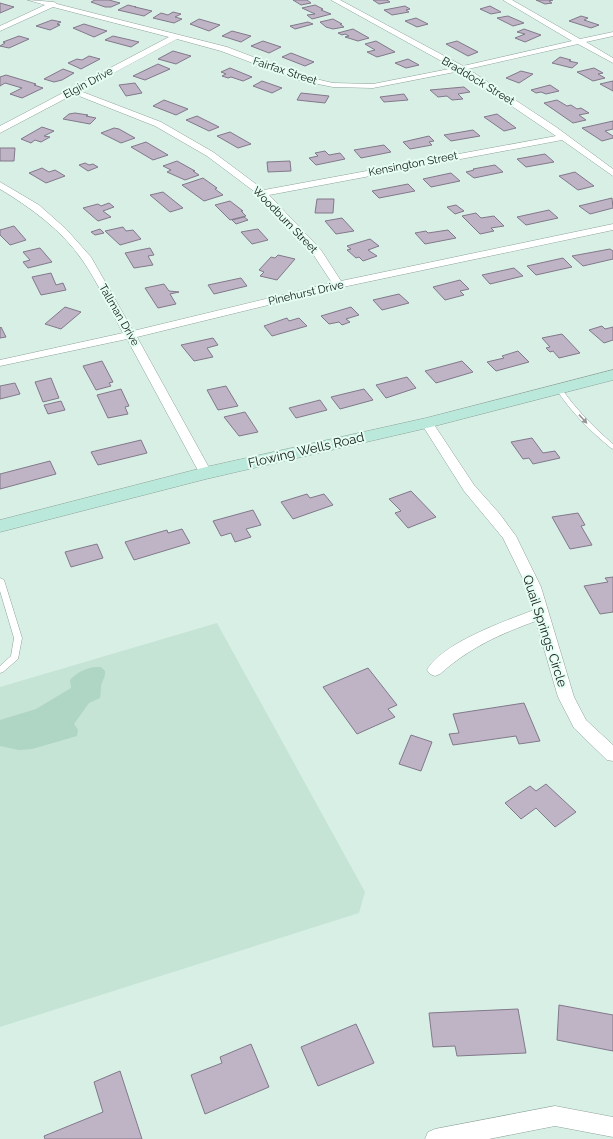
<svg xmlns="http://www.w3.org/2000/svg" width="613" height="1139" viewBox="0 0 613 1139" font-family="Raleway,sans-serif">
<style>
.built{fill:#c5e4d6}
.green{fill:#afd5c4}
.building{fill:#beb4c6;stroke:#82798a}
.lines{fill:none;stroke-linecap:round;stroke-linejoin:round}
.service-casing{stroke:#8ea39a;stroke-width:1}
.minor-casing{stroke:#8ea39a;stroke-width:1}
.secondary-casing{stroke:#8ea39a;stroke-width:1}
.service{fill:#fff;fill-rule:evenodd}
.minor{fill:#fff;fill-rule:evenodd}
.secondary{fill:#bae8da;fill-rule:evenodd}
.oneway{fill:#949897}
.labels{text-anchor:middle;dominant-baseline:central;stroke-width:4;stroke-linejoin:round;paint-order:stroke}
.far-street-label{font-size:11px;fill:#121a17;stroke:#e5fdf2}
.street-label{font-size:13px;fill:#121a17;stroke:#e5fdf2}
</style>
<rect width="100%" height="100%" fill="#d8efe5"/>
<path class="built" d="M217 623 365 892 359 913 0 1027V687Z"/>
<path class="green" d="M95 667H101L105 671C106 678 101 681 101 688 100 692 101 694 100 698L89 703 74 724 78 730 77 736 32 749 19 750 0 746V720L36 709 71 688 70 680C76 673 86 668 95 667Z"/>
<path class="building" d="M95 0H109L120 3 111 7H105L91 2Z
M293 0H307L311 3 301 5Z
M373 0H387L390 2 379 4Z
M536 0H553L549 1 552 3 545 4Z
M0 3 14 7 0 13Z
M128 5 136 7H135L152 11 144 16 118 10Z
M315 5 323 9 321 10 331 14 312 19 307 15 315 14 302 8Z
M405 6 410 9 406 10 409 12 392 15 384 10Z
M490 6 501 12 491 14 480 9Z
M173 12 181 14 175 17 182 19 174 23 153 18 161 13 168 15Z
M508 16 524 23 513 26 497 18Z
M581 16 588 18 584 20 599 25 591 28 569 21Z
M416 18 428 24 417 27 405 21Z
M199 19 220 25 209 31 190 24Z
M333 19 342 24H340L344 27 333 29 326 27 320 22Z
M52 20 61 22 57 24 60 25 50 30 36 26Z
M308 22 313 24 295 29 290 26Z
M84 24 107 31 94 37 73 28Z
M353 29 369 38 358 41 345 37 349 36 345 34 342 35 338 33Z
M524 29 541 35 525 42 515 38 525 34 517 32Z
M232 31 251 36 241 42 222 36Z
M19 36 29 39 9 48 0 46 5 43 3 42Z
M113 36 139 42 131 47 105 40Z
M263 41 281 47 269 53 251 46Z
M376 41 395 52 377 57 367 52 375 50 365 44Z
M457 41 478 52 468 56 446 44Z
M173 51 191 56 176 64 158 59Z
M291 53 314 62 305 66 282 57Z
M89 56 100 59 81 69 68 63 77 59 82 60Z
M560 57 571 60 569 61 578 63 572 68 552 63Z
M408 59 419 65 406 68 395 63Z
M158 64 170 69 145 80 133 76Z
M230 68 252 77 243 81 231 77 228 78 222 76 226 74 221 72Z
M594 68 603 73 598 74 605 78 593 81 577 72Z
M63 69 74 73 62 80 54 82 44 79Z
M521 71 533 74 519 83 506 78Z
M6 75 36 84 34 85 43 88 22 98 10 94 22 88 5 83 0 86V77Z
M262 81 282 88 272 93 253 86Z
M613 81V91L600 84Z
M135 83 142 93 126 96 119 85Z
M550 85 559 91 546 94 541 92 536 93 531 90Z
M464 87 470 92 458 94 463 99 452 100 447 96 438 97 430 90Z
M301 93 329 96 325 103 297 100Z
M404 94 408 100 384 102 380 97Z
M164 100 188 109 176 115 153 106Z
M557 100 567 106 571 105 577 109 581 108 589 113 579 115 586 120 573 123 544 103Z
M75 113 88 115 86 116 96 118 90 124 63 119 69 114Z
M497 114 516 128 504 131 484 117Z
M197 116 219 127 209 131 186 120Z
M613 121V129L605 131 613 136V138L602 141 582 128Z
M42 127 54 131 44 136 50 137 41 142 35 140 31 143 21 139Z
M114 128 119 129 135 138 121 143 101 133Z
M473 130 480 136 451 141 444 135Z
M230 132 251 144 238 148 217 136Z
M429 136 434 141 429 142 432 145 410 149 403 142Z
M146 142 168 155 153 160 131 147Z
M384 145 391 152 361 158 354 150Z
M0 148H15L14 161H0Z
M325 151 329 155 340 153 345 159 316 165 309 158 318 156 315 153Z
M545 154 554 162 526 167 517 159Z
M177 161 195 171H193L199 175 185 180 167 172 171 170 163 166Z
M290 161 291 171 268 172 267 162Z
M85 163 89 165 93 164 98 167 88 171 79 165Z
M495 165 503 172 474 178 466 172 474 170 473 169Z
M42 168 49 172 55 170 65 176 46 183 29 173Z
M575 172 594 186 578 190 559 176Z
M451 173 460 181 431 187 423 179Z
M203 178 217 188 215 189 223 195 204 201 182 185Z
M408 184 415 191 379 198 372 191Z
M163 192 183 208 170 212 150 195Z
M612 198 613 208 590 214 579 206Z
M317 199H334L333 213H315Z
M230 201 243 211H241L246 216 230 220 215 205Z
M109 203 114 207 103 211 111 217 98 221 83 208 98 204 101 206Z
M456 205 464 211 455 214 447 207Z
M549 210 558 218 526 225 517 217Z
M476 213 481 218 494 216 504 226 491 228 494 231 480 234 462 216Z
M244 217 248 220 236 224 232 220Z
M342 218 354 231 336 234 325 221Z
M14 226 26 240 10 245 0 235V230Z
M123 227 126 231 133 230 141 239 120 245 105 231Z
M100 229 104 233 95 235 91 232Z
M258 229 268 240 252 244 241 232Z
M448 230 456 238 425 244 415 233 426 231 428 233Z
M370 239 379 246 368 250 377 256 363 261 359 257 356 258 347 250 351 249 347 246Z
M40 248 52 262 28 268 23 262 30 260 23 252Z
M150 248 154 255 148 256 153 265 134 268 125 253Z
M610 249 613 251V259L583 266 572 256Z
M278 255 295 259 277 280 260 276 264 272 259 270 271 257 275 258Z
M563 258 572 267 536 275 527 266Z
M514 268 523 276 490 284 482 275Z
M51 273 56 285 63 283 66 290 41 295 32 277Z
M241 278 247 286 214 294 208 285Z
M460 280 469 289 460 291 464 295 445 300 433 287Z
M164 284 169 291 179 292 170 294 176 304 158 308 145 288Z
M399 294 409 303 382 310 373 300Z
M65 307 81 312 61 329 45 324Z
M351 307 359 315 346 319 350 322 342 325 339 322 329 324 321 316Z
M287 318 289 321 299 318 307 326 272 336 264 326Z
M602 326 605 329 613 327V340L604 343 589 330Z
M1 327 6 337 0 338V328Z
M562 334 580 353 559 358 553 351 550 352 546 348 550 347 542 338Z
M213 338 218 345 207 348 213 357 194 361 181 345Z
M518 351 529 362 496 371 487 362 504 358 502 356Z
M102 361 113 382 109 383 111 386 96 390 83 366Z
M462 361 473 372 436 383 425 371Z
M407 377 416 388 386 398 376 385Z
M51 378 59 398 43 402 35 382Z
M15 383 20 394 0 399V386Z
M226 386 238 406 218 410 207 390Z
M121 389 129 406 125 407 128 414 108 418 97 395Z
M364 389 373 400 340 409 331 397Z
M320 400 327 410 296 418 289 408Z
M61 401 65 410 48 414 44 405Z
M245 412 258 432 239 436 224 417Z
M532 438 543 453 555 451 560 458 533 464 529 458 523 459 511 442Z
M141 440 147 453 98 465 91 452Z
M50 461 56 474 0 489V474Z
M411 491 436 517 408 528 395 513 401 511 389 499Z
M307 494 310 498 324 494 333 505 293 519 281 502Z
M253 510 261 525 246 529 251 537 235 542 231 533 221 536 213 521Z
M578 513 585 525 581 526 592 545 570 549 552 517Z
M182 529 190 543 134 560 125 542 167 530 168 533Z
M97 544 103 558 71 567 65 552Z
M613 577V612L600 614 584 586 608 582 605 578Z
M368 668 397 705 388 709 395 717 357 734 323 687Z
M524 703 540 741 519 744 516 736 453 745 449 734 459 733 453 714Z
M411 735 432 742 421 771 399 764Z
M546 784 576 812 555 827 536 808 521 819 505 803 530 786 536 791Z
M559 1005 613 1015V1051L557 1040Z
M518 1009 526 1053 457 1056 455 1046 433 1047 429 1013Z
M356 1024 374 1063 318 1086 301 1047Z
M251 1044 269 1087 205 1114 191 1075 222 1063 220 1057Z
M120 1071 142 1139H45L44 1136 103 1112 94 1082Z"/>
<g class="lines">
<defs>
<path id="service" d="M559 387 561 388C576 409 593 427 613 444V449L611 448C590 431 571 412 556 389Z
M0 578 4 580 22 638 18 659 3 672 0 673V666L11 656 14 638 0 591Z"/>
<path id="minor" d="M28 0 54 2 57 4 227 47 303 76 333 83 373 84 454 68 331 0H340L463 66 572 41 503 0H512L580 39 613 32V36L586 42 613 58V63L578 44 468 69 556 127 613 169V176L562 140 269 195 321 250 341 281 613 224V230L338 288 137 337 212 473 211 476H201L127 339 0 366V360L123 333C110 309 98 283 83 261 62 230 31 208 0 189V182L39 205 66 229 91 257 133 331 332 283 313 254 259 195 207 156 155 126 74 94 0 133V126L169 37 53 7 0 31V26L45 5ZM177 39 221 51 298 80 333 87 373 88 460 71 556 136 264 190 213 152 161 122 80 91Z
M427 419 431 420 474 485 499 513 516 536 541 587 574 697 586 720 613 745V761L607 760 574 728 558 697 536 621C500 634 469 648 440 674L435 676 430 674 427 670C442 643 505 621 534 610L527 587 503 538 464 491 421 423Z
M555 1106 613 1117V1137L555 1126 489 1139H425L428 1132 435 1129Z"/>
<path id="secondary" d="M613 370V380L427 428 206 479 0 532V520L206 467 426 418Z"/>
</defs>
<use href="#service" class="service-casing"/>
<use href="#minor" class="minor-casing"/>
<use href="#secondary" class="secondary-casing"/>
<use href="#service" class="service"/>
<use href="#minor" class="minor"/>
<use href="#secondary" class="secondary"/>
</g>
<defs><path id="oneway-solid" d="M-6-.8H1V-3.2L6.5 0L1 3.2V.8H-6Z"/></defs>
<use class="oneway" href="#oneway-solid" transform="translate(583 419) rotate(47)"/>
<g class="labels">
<g class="far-street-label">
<text transform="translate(285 71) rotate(18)">Fairfax Street</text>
<text transform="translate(478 81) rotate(31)">Braddock Street</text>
<text transform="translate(88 83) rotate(-28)">Elgin Drive</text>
<text transform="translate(413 164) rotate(-11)">Kensington Street</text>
<text transform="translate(285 220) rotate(46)">Woodburn Street</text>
<text transform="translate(306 293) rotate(-13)">Pinehurst Drive</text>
<text transform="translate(119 315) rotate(60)">Tallman Drive</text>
</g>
<g class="street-label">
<text transform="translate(306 450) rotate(-13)">Flowing Wells Road</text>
<text transform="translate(545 631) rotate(72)">Quail Springs Circle</text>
</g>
</g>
</svg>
